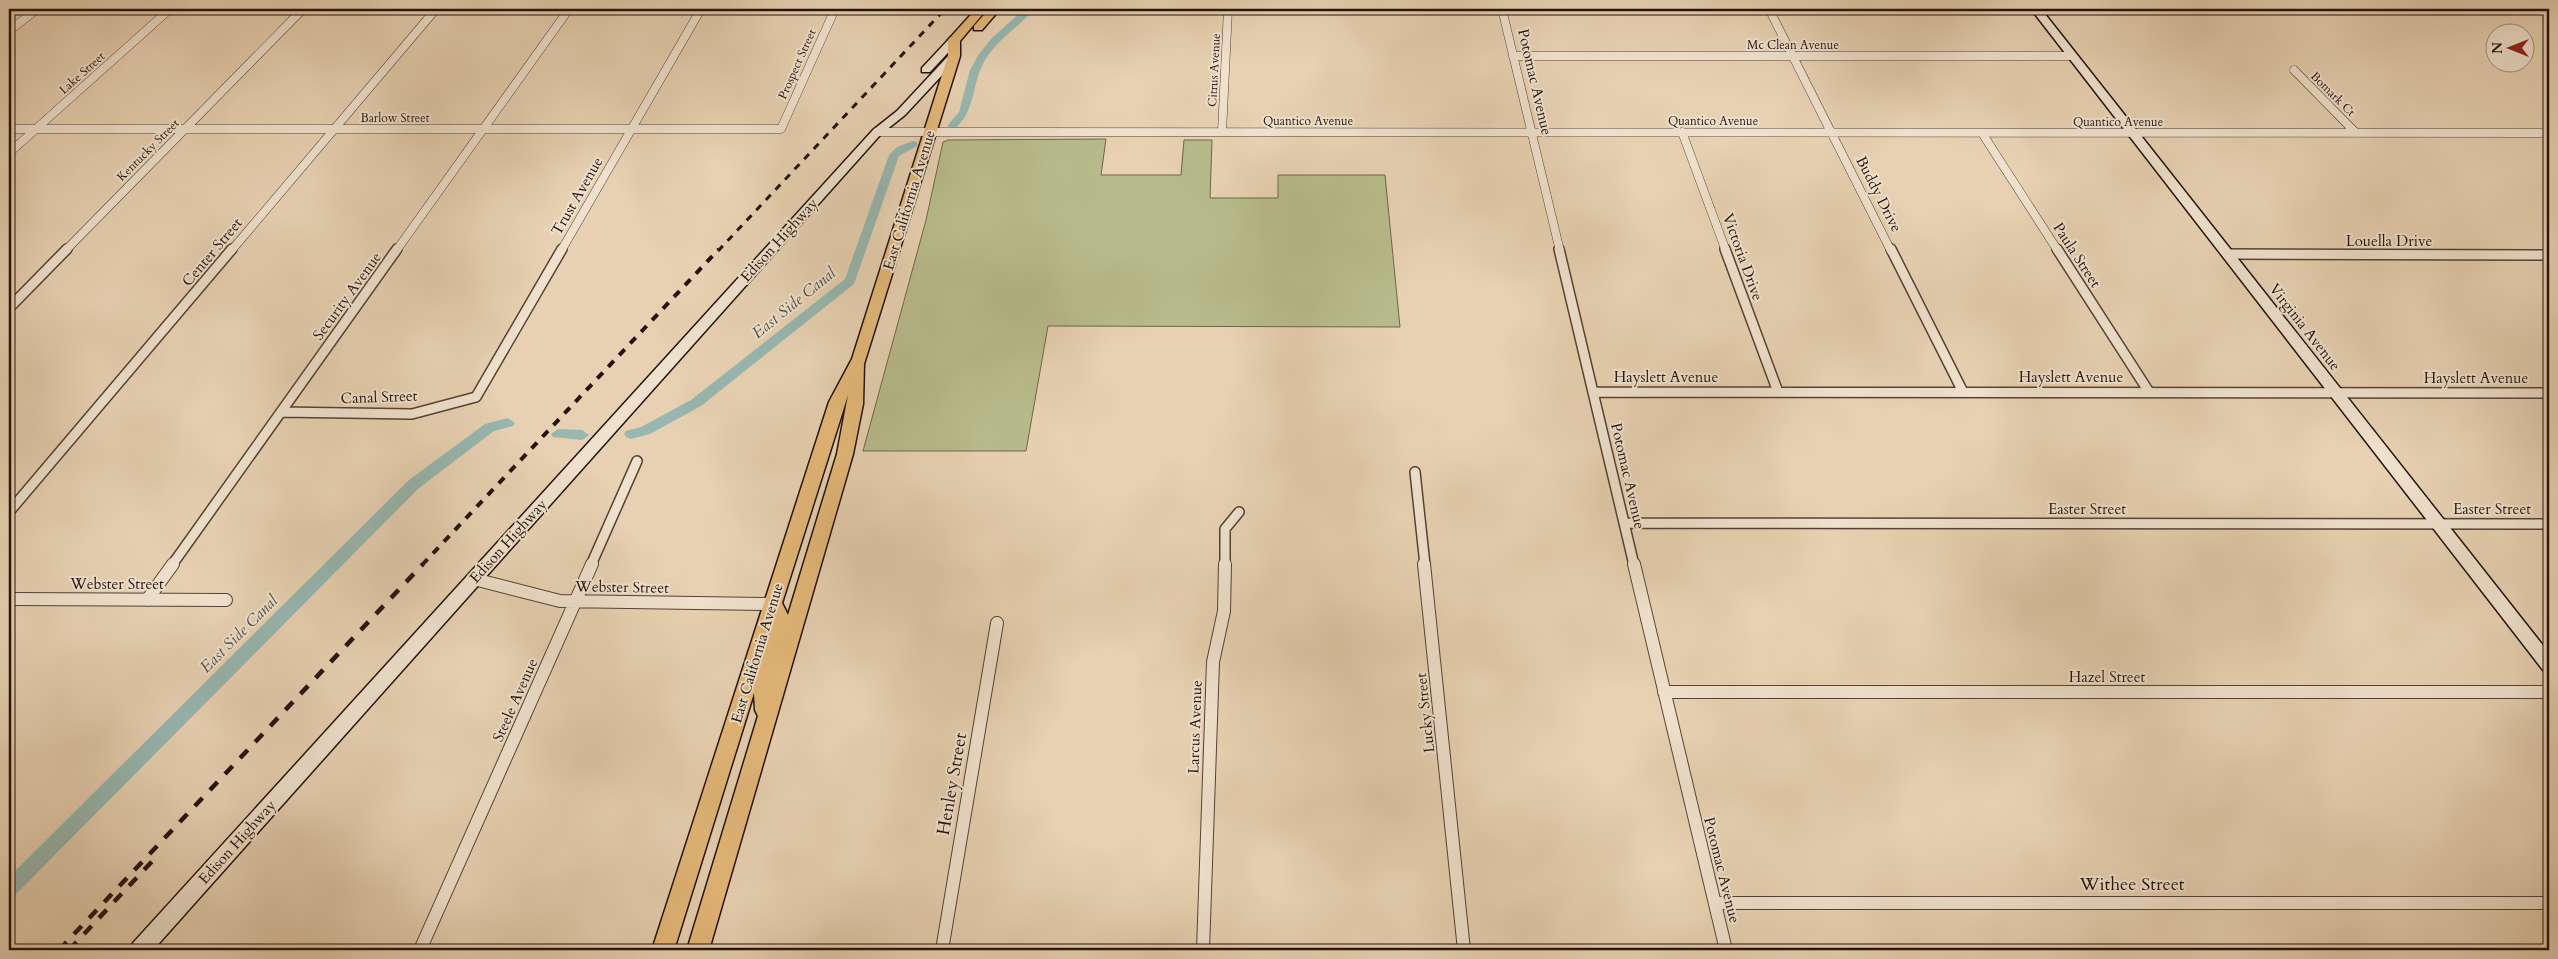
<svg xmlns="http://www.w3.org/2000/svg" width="2558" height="959" viewBox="0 0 2558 959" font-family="Cardo,serif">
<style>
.green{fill:#b7bb8b;stroke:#6e664a}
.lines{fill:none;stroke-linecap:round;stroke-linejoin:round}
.canal{fill:#97b7b0;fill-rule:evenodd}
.street-far2-casing{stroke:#554234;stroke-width:9}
.street-far1-casing{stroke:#554234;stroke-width:12}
.street-casing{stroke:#554234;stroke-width:14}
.secondary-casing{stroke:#24120a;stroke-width:3}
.primary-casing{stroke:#24120a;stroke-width:3}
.street-far2{stroke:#efe1cd;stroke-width:8}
.street-far1{stroke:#efe1cd;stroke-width:9}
.street{stroke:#efe1cd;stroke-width:12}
.secondary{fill:#efe1cd;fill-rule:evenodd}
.primary{fill:#e4b879;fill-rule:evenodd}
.rail-far2{stroke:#24120a;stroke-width:3;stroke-dasharray:7 7;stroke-linecap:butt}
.rail-far1{stroke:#24120a;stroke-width:4;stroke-dasharray:8 8;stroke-linecap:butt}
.rail{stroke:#24120a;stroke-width:4.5;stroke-dasharray:11 11;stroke-linecap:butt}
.labels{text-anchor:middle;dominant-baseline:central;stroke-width:4;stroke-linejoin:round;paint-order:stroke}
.far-street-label{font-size:12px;fill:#24120a;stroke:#efe1cd}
.street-label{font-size:15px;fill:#24120a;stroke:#efe1cd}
.water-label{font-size:16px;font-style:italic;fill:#4c4c44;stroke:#efe1cd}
.near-street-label{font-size:18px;fill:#24120a;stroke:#efe1cd}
</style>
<rect width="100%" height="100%" fill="#e7d1b2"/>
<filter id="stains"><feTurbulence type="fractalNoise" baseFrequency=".004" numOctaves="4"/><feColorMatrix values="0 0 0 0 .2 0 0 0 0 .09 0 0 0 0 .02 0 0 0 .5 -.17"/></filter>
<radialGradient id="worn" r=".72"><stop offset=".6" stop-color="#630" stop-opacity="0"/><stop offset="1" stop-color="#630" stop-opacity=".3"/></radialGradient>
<path class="green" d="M1106 139 1101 175H1181L1184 140H1212L1210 198H1278V175H1385L1400 327 1048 326 1026 451H863L926 220 943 142 948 140Z"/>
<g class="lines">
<path class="canal" d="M1024 9H1034C1019 27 998 39 985 60 972 82 976 108 957 127H949L948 125 959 112 970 70 979 54 992 38Z
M913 141 917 142V146L899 156 854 284 701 406 650 434 631 439 626 437 624 434 626 431 641 427 691 400 845 279 889 155 897 147Z
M508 418 515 423 513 426 494 431 419 488 15 895 9 897V877L409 480 485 424Z
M558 429 582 430 589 435 582 440 553 437 551 434Z"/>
<defs>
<path id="street-far2" d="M1502 9 1560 251
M1769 9 1891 251
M9 31 37 9
M1513 56H2072
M2294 70 2356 133
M9 129H781L835 9
M877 132 2549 133
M1222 132 1228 9
M1682 132 1726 251
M1982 133 2058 251
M9 153 170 9
M65 251 303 9
M231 251 436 9
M396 251 569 9
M561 251 701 9"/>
<path id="street-far1" d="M1559 249 1634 565
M1725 249 1778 392
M1891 249 1963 392
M2057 249 2149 392
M2228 254 2549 255
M9 308 67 249
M1593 392 2549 393
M281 412 412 414 476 397 562 249
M1415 472 1425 565
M9 512 232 249
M1624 523 2549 524
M172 565 397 249
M591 565 637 461
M1225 565V529L1239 512"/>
<path id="street" d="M1424 564 1464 950
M1634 564 1726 950
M474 579 560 601 772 604
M9 599 226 600
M147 600 173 564
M1664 692H2549
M1715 903H2549
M420 950 592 564
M942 950 997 623
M1203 950 1213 662 1224 611 1225 564"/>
<path id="secondary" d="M2031 9H2041L2549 653V672L2543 670Z
M954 37 959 40 958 42 930 72H922V68L950 38Z
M954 53 959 56 958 58 905 115 881 134 153 950H130L133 943 873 130 897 111 950 54Z"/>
<path id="primary" d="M976 9H987L960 41V56L864 364 863 404 853 454 709 950H687L758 716 755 710 754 693 674 950H652L829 402 852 359 948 56V40ZM848 395 837 454 788 615 782 603Z
M989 9H1000L982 30H974V26Z"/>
</defs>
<use href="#street-far2" class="street-far2-casing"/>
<use href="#street-far1" class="street-far1-casing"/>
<use href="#street" class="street-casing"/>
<use href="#secondary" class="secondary-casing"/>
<use href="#primary" class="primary-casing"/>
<use href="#street-far2" class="street-far2"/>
<use href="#street-far1" class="street-far1"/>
<use href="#street" class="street"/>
<use href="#secondary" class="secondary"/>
<use href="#primary" class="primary"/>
<path class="rail-far2" d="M718 251 945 9"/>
<path class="rail-far1" d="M422 565 719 249"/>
<path class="rail" d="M59 950 423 564
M69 950 158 855"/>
</g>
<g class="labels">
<g class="far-street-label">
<text x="1793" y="45">Mc Clean Avenue</text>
<text transform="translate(797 64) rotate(-66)">Prospect Street</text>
<text transform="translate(1214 70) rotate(-87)">Citrus Avenue</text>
<text transform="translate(82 73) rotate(-42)">Lake Street</text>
<text transform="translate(2333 94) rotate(45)">Bomark Ct</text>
<text x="395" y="118">Barlow Street</text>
<text x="1308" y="121">Quantico Avenue</text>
<text x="1713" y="121">Quantico Avenue</text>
<text x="2118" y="122">Quantico Avenue</text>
<text transform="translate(148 150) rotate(-45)">Kentucky Street</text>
</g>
<g class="street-label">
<text transform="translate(1535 82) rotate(77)">Potomac Avenue</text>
<text transform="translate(1879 194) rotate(63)">Buddy Drive</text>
<text transform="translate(577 196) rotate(-60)">Trust Avenue</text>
<text transform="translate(909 200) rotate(-73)">East California Avenue</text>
<text transform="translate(779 240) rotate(-48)">Edison Highway</text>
<text x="2389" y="241">Louella Drive</text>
<text transform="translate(212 252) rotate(-50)">Center Street</text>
<text transform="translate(2077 255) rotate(57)">Paula Street</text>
<text transform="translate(1743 257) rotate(70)">Victoria Drive</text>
<text transform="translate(347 296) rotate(-54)">Security Avenue</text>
<text transform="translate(2305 327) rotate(52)">Virginia Avenue</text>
<text x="1666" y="377">Hayslett Avenue</text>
<text x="2071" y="377">Hayslett Avenue</text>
<text x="2476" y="378">Hayslett Avenue</text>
<text transform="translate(379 397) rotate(-2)">Canal Street</text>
<text transform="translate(1628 476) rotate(77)">Potomac Avenue</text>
<text x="2087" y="509">Easter Street</text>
<text x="2492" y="509">Easter Street</text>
<text transform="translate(508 541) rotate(-48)">Edison Highway</text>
<text x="117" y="584">Webster Street</text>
<text transform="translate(622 587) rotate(1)">Webster Street</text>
<text transform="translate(757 653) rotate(-73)">East California Avenue</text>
<text x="2107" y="677">Hazel Street</text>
<text transform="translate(515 700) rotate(-66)">Steele Avenue</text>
<text transform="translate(1425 713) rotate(-96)">Lucky Street</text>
<text transform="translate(1195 727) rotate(-88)">Larcus Avenue</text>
<text transform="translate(237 842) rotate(-48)">Edison Highway</text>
<text transform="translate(1722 870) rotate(76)">Potomac Avenue</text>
</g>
<g class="water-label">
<text transform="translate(794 303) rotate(-39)">East Side Canal</text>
<text transform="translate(239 634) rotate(-45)">East Side Canal</text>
</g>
<g class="near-street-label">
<text transform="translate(952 784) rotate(-80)">Henley Street</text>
<text x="2132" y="884">Withee Street</text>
</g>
</g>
<rect width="2558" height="959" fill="none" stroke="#e7d1b2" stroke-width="30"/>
<rect x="10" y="10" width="2538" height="939" fill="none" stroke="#24120a" stroke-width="2.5"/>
<rect x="15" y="15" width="2528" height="929" fill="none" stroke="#24120a"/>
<g transform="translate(2510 48) rotate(270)"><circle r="24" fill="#efe1cd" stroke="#9e8e7f"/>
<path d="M0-4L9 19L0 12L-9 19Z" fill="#8f2418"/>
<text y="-8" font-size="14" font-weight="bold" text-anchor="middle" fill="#24120a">N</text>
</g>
<rect width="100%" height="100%" filter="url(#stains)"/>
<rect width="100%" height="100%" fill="url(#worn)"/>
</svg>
